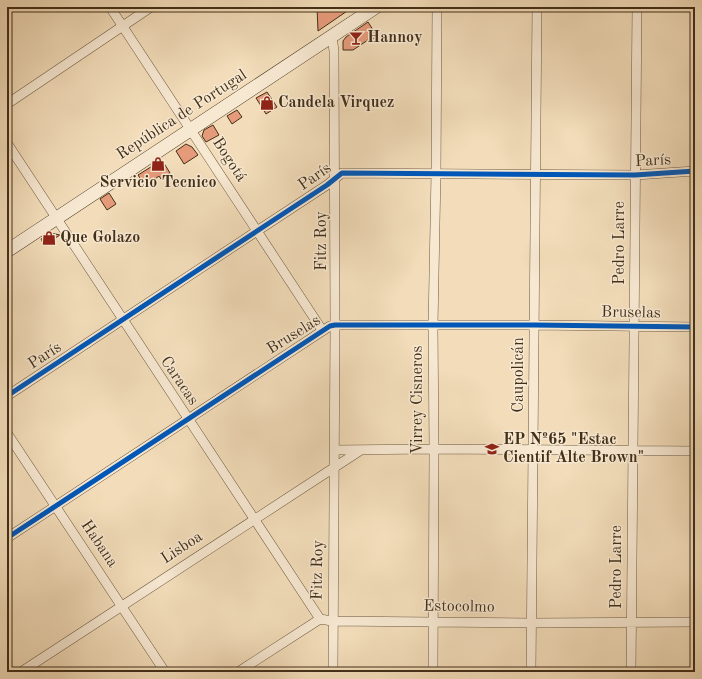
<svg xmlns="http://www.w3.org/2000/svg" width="702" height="679" viewBox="0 0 702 679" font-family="'Old Standard TT',serif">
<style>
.building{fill:#e59a7a;stroke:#422f18}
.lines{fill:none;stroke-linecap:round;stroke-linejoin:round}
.minor-casing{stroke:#6e5a40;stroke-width:10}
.secondary-casing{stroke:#422f18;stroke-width:14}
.minor{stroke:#f7e8d2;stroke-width:9}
.secondary{stroke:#f7e8d2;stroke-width:13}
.cycleway-casing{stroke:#f7e8d2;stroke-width:8}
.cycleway{stroke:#0057b8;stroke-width:5}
.labels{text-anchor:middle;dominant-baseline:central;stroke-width:3;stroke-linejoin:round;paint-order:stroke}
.poi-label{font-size:16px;font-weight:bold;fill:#422f18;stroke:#f7e8d2;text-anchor:start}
.street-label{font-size:16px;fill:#422f18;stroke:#f7e8d2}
</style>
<rect width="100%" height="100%" fill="#f2dcb9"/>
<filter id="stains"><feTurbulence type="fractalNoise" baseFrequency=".005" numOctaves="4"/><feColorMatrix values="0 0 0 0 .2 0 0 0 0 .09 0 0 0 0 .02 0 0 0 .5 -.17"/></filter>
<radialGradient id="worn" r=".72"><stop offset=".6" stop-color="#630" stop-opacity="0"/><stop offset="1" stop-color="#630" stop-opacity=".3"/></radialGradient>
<path class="building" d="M317 7H353L318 31Z
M368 22 377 36 369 42 368 40 353 50H343V41L346 37Z
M267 92 277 107 266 114 256 98Z
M237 110 242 117 232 124 227 116Z
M213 125 219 135 206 142 202 136 204 130Z
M186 144 192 147 198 155 184 164 176 151Z
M162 160 170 173 161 179 159 176 145 186 138 175Z
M109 193 116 204 107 210 100 199Z
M51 233 60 235 44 245 41 239Z"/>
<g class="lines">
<defs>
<path id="minor" d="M110 7 322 330
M332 37 334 51 335 325 333 672
M7 104 151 7
M7 143 320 619
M7 396 257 231 327 185 342 173 635 175 695 171
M7 433 165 672
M334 450 434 449 695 451
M7 538 330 326 335 325H534L695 327
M21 672 361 450
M238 672 320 619 332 621 531 623 695 622
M433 672 434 449 433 326 436 173 437 7
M531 672 537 7
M631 672 637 7"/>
<path id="secondary" d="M7 251 376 7"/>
</defs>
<use href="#minor" class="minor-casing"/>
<use href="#secondary" class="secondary-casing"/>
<use href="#minor" class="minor"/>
<use href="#secondary" class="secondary"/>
<defs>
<path id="cycleway" d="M7 396 257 231 327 185 342 173 635 175 695 171
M7 538 330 326 335 325H534L695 327"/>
</defs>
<use href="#cycleway" class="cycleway-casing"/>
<use href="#cycleway" class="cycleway"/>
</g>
<defs>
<symbol id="bar-bare" viewBox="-9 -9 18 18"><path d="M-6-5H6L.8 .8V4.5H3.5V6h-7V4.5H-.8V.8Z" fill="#8f2418" stroke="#f7e8d2" stroke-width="2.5" paint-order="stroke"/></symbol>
<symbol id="shop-bare" viewBox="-9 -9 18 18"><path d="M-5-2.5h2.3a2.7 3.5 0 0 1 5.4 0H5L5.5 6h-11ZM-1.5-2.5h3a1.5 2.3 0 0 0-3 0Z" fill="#8f2418" stroke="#f7e8d2" stroke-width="2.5" paint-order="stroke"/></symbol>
<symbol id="school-bare" viewBox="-9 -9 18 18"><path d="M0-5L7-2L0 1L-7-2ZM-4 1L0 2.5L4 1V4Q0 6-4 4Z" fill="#8f2418" stroke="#f7e8d2" stroke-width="2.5" paint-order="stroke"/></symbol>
</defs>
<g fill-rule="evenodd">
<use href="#bar-bare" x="346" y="28" width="20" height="20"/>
<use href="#shop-bare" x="257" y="93" width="20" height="20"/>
<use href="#shop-bare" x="148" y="154" width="20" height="20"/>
<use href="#shop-bare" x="39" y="228" width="20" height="20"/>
<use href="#school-bare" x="482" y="439" width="20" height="20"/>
</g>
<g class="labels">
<g class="poi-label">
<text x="367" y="38">Hannoy</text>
<text x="278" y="103">Candela Virquez</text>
<text x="158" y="183" text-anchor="middle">Servicio Tecnico</text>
<text x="60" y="238">Que Golazo</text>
<text x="503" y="440">EP Nº65 "Estac<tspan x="503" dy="18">Cientif Alte Brown"</tspan></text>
</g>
<g class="street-label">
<text transform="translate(182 115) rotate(-33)">República de Portugal</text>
<text transform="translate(229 160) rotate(57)">Bogotá</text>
<text transform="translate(653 161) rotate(-3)">París</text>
<text transform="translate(315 177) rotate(-35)">París</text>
<text transform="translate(322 241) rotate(-90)">Fitz Roy</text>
<text transform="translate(620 243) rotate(-90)">Pedro Larre</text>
<text transform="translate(631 313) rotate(1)">Bruselas</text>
<text transform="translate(294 335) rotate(-32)">Bruselas</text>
<text transform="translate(45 356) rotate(-33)">París</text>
<text transform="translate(519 375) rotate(-90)">Caupolicán</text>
<text transform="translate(179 381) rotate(56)">Caracas</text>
<text transform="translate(418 400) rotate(-90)">Virrey Cisneros</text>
<text transform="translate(99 544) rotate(56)">Habana</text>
<text transform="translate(182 548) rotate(-33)">Lisboa</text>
<text transform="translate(617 567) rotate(-90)">Pedro Larre</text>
<text transform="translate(318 570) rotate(-89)">Fitz Roy</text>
<text transform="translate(459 607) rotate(1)">Estocolmo</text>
</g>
</g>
<rect width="702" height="679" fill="none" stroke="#f2dcb9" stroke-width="24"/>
<rect x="8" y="8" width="686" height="663" fill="none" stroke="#422f18" stroke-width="2"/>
<rect x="12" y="12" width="678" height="655" fill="none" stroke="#422f18"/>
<rect width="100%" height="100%" filter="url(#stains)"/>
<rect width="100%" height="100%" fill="url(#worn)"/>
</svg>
